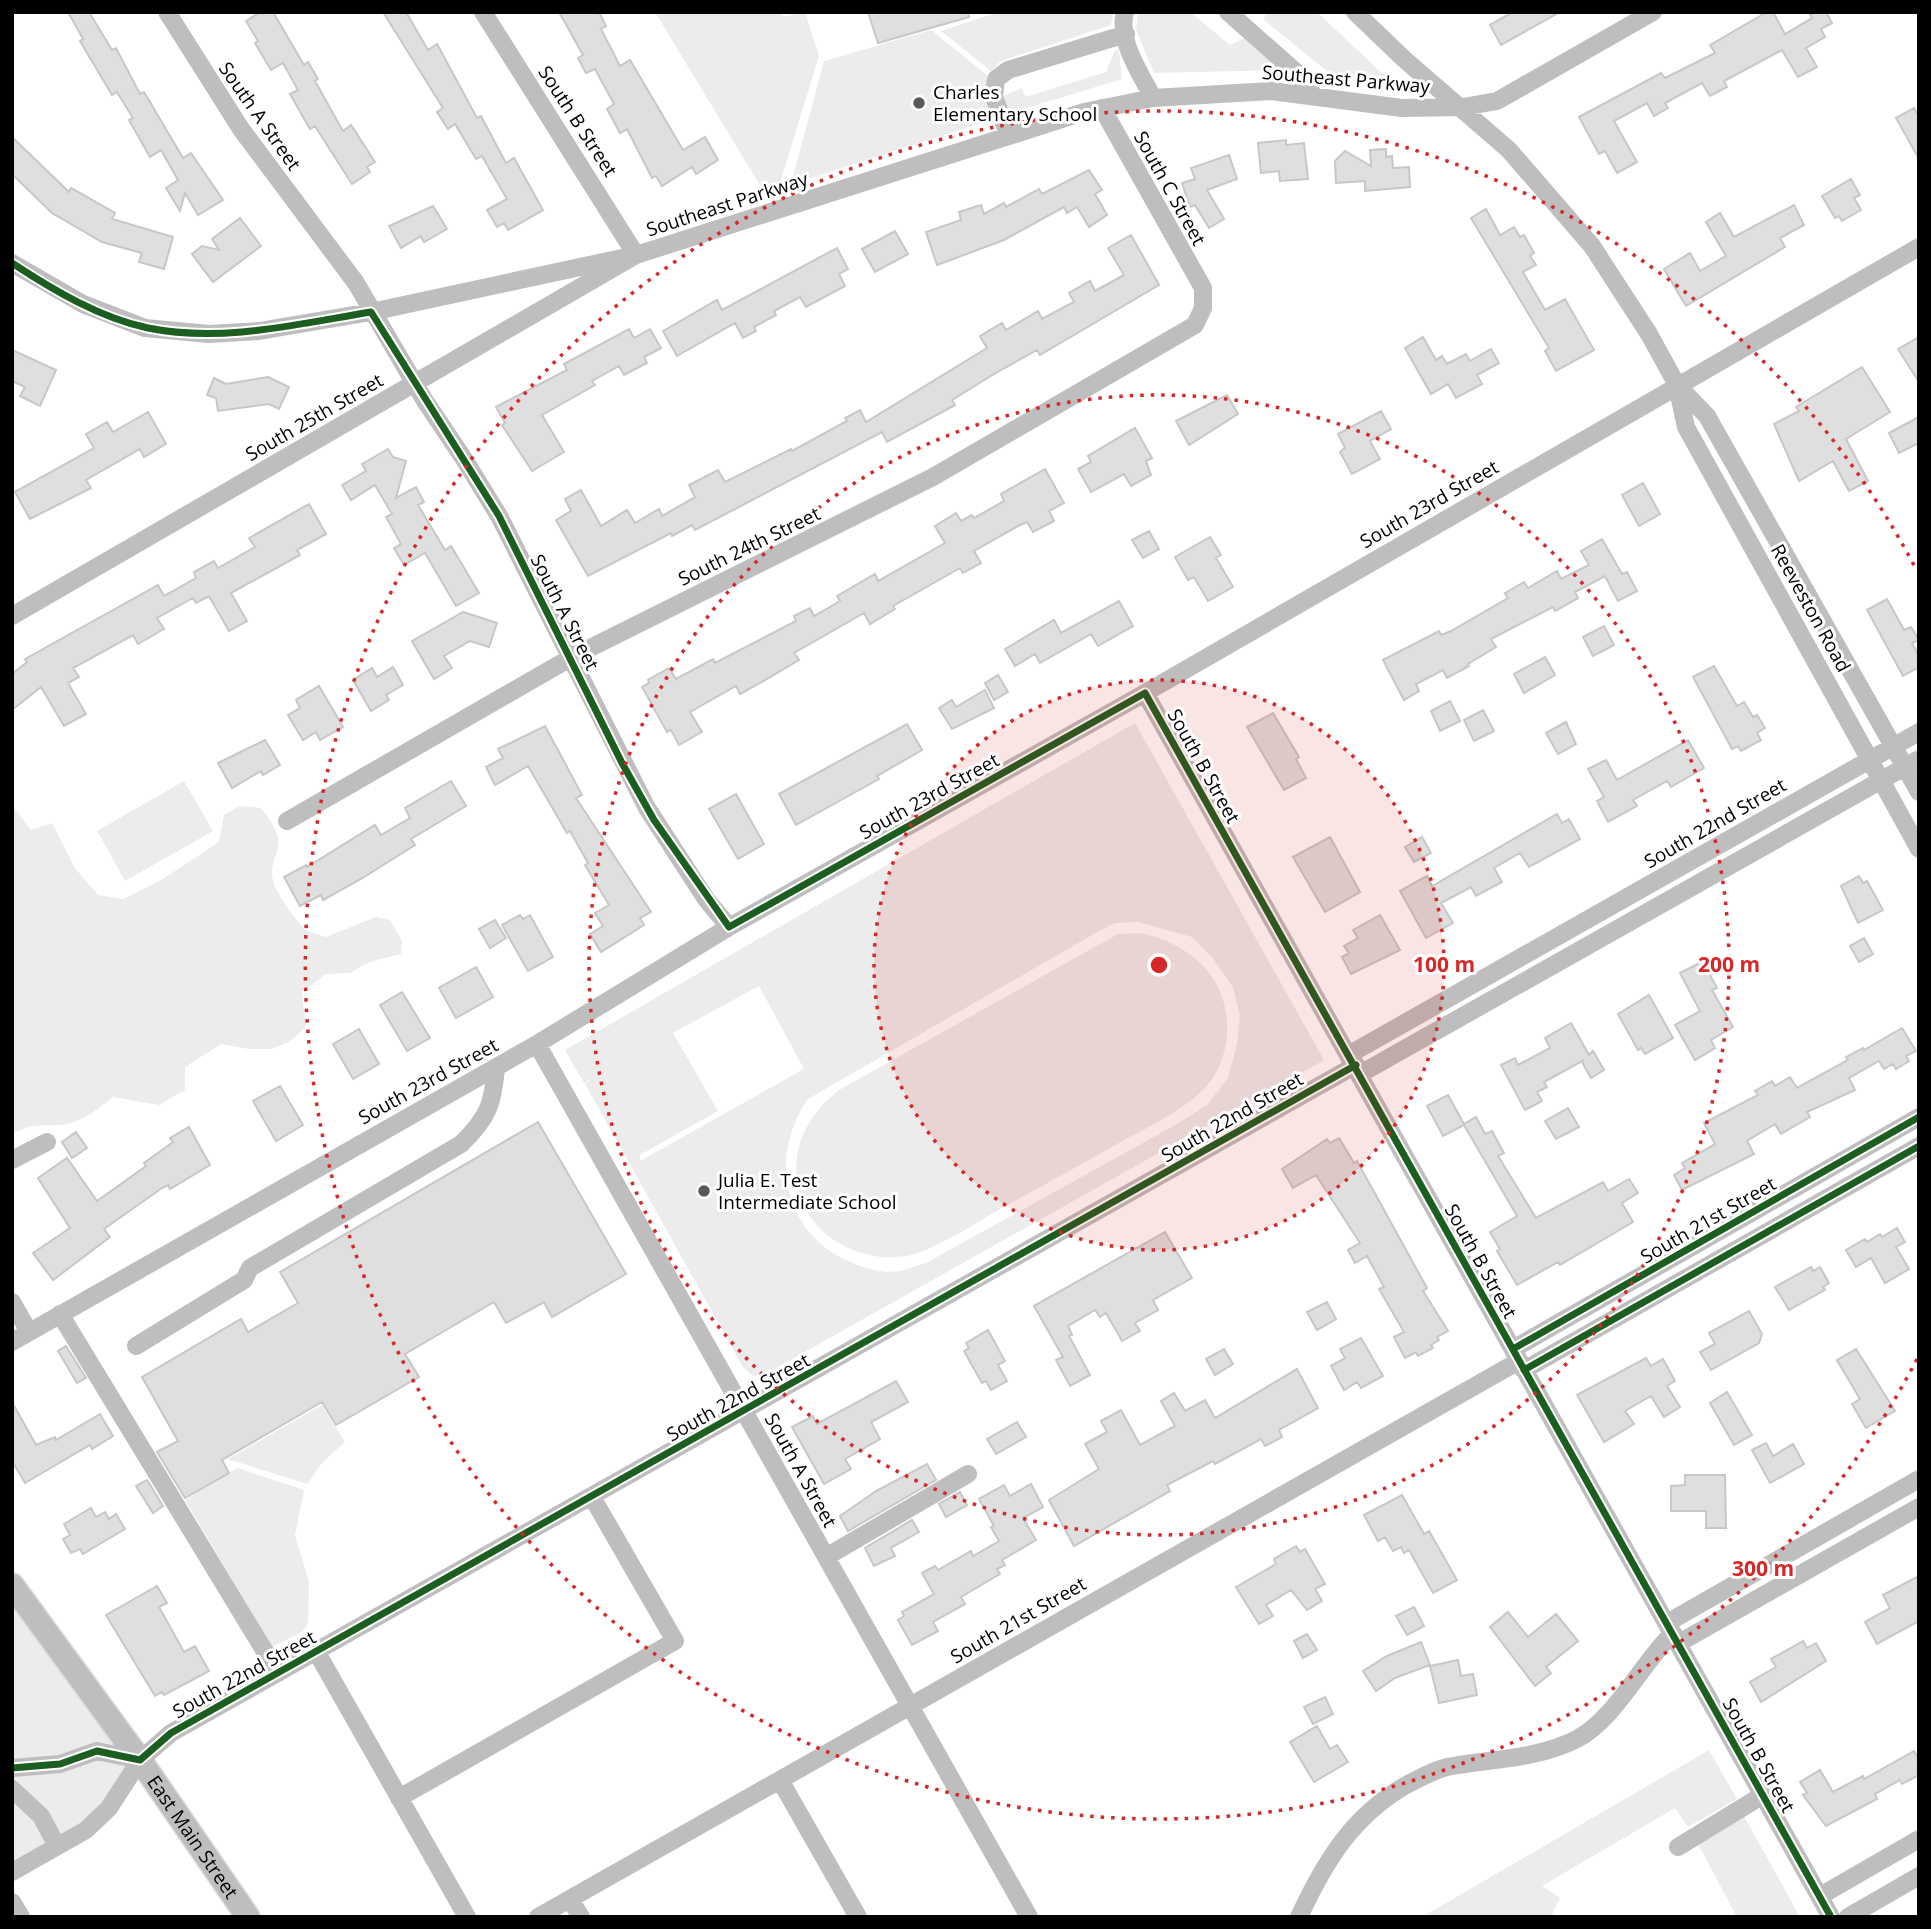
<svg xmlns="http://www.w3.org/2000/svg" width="1931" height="1929" viewBox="0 0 1931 1929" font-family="'Open Sans',sans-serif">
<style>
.green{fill:#ececec;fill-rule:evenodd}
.building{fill:#dfdfdf;stroke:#c7c7c7;stroke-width:2}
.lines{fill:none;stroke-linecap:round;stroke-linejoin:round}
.major-casing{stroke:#dbdbdb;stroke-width:26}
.minor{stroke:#bebebe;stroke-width:18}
.major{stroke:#bebebe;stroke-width:23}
.cycleway-casing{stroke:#fff;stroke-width:11}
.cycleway{stroke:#1b5e20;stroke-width:7}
.ring{fill:none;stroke:#d62828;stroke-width:3.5;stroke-dasharray:3.5 7}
.poi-dot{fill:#595959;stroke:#fff;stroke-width:2.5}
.labels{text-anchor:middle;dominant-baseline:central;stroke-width:6;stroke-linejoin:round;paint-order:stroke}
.street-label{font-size:19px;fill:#000;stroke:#fff}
.poi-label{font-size:19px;fill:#000;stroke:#fff;text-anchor:start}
.centre{fill:#d62828;stroke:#fff;stroke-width:3.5}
.ring-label{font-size:21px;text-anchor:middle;font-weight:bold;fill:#d62828;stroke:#fff;stroke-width:6;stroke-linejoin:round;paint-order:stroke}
</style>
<rect width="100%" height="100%" fill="#fff"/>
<path class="green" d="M655 12H780L783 17 805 12 819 56 779 186 764 192Z
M998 12H1113L1111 25 1001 61 991 71 941 31Z
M1138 12H1190L1230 45 1247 37 1282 70 1154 73 1136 30Z
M1266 12H1317L1387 78 1385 81 1380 84 1328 72 1264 20Z
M931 30 987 75V100L994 119 795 183 792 180 824 61Z
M1115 50 1119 51 1122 79 1007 114 1001 97 1022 88 1025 97 1106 72Z
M1135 723 1324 1060 771 1371 753 1376 743 1367 585 1084 594 1077 584 1083 565 1050ZM1138 922 1192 937 1215 961 1233 987 1240 1016 1237 1044 1228 1078 1208 1104 1179 1123 926 1263C918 1265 909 1269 900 1271 883 1274 863 1268 848 1261 783 1232 768 1156 808 1099L1099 931 1115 923ZM759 986 804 1069 640 1161V1155L718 1111 673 1033Z
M184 781 213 831 125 881 97 831Z
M12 805 31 830 52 823 75 868 98 895 123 899 163 879 219 842 224 815 239 806 261 808C297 852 264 852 274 884 276 892 298 925 305 929 310 933 319 935 326 937L376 917 390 920 402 941 401 954 369 962 350 973 326 974 302 992 306 1027 289 1042 272 1049H249L221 1044 185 1067V1090L159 1105 113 1097C99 1109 80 1123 60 1125 36 1127 36 1122 12 1134Z
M1140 933C1192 944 1230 979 1227 1034 1226 1054 1217 1077 1202 1091 1181 1111 1152 1125 1126 1139 1088 1161 1049 1182 1011 1203 981 1219 939 1249 907 1256 863 1264 810 1238 799 1191 789 1150 807 1115 839 1090L1118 934Z
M322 1405 345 1442 322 1463 307 1484 228 1459Z
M237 1468 304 1490 295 1535 309 1582 308 1624 302 1632 272 1647 185 1500Z
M12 1585 140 1760 109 1808 12 1872Z
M1709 1750 1737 1799 1688 1827 1675 1808 1542 1886 1560 1898 1551 1917H1422Z
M1744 1816 1800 1917H1737L1698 1844Z"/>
<path class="building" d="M68 12H89L112 50 116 48 140 94 144 92 183 158 191 153 223 200 198 215 185 193 180 211 166 188 178 180 161 150 150 157 129 120 133 118 117 92 112 95 80 41 83 39Z
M260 12H273L304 65 308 62 318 79 315 81 343 131 351 125 375 162 367 167 370 172 352 184 315 126 310 129 290 94 298 90 283 63 271 70 255 43 258 41 246 21Z
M383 12H406L428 50 437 44 477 118 481 116 506 163 514 158 543 210 508 230 504 223 497 227 487 210 507 199 482 156 476 159 455 124 448 129 437 112 443 108Z
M559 12H599L606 26 601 29 620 66 630 60 683 150 705 137 718 160 696 174 692 167 662 186 656 176 652 178 627 129 620 133 607 109 614 104 595 69 586 73 578 58 583 55Z
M868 12H968L969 17 878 43Z
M1513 12H1560L1501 45 1490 25Z
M1767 12H1773L1785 34 1812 18 1809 12H1826L1832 23 1821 29 1825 37 1806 48 1817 67 1798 77 1782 50 1724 81 1727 87 1710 96 1702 83 1665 103 1668 108 1654 116 1647 103 1614 121 1637 162 1617 173 1605 151 1599 154 1579 117 1661 73 1665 78 1715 53 1710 45Z
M1914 108 1919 117V159L1896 118Z
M12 137 69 192 71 188 115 213 112 219 173 237 164 269 139 262 142 253 102 242 52 213 12 174Z
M1286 140V145L1304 143 1308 179 1280 181 1279 171 1261 173 1258 143Z
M1386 149V157L1392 156 1393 168 1409 167 1410 187 1365 191V181L1336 183 1335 161 1345 151 1371 166 1370 150Z
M1229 155 1237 179 1207 190 1224 219 1209 228 1195 205 1190 207 1182 183 1195 179 1191 168Z
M1089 170 1102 190 1095 194 1107 215 1089 227 1077 207 1067 213 1064 207 1004 240 937 265 926 232 961 220 959 212 981 205 984 214 1004 203 1006 207 1039 189 1042 194Z
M1851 179 1860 195 1854 198 1861 210 1842 221 1839 216 1835 218 1822 196Z
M1794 205 1804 225 1780 238 1785 247 1686 306 1664 269 1690 253 1700 271 1726 256 1706 222 1720 213 1734 237Z
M433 206 447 229 424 242 421 236 401 248 389 226Z
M1486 209 1500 235 1514 227 1520 237 1524 235 1534 253 1530 256 1536 265 1523 272 1545 310 1565 299 1594 350 1556 371 1545 351 1549 348 1471 218Z
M240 218 261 246 213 282 192 254 202 246 219 250 212 239Z
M895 231 908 254 875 272 862 249Z
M1131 235 1159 285 1040 355 1037 350 994 374 952 400 955 405 887 442 882 432 695 530 692 525 672 536 671 533 588 576 556 520 571 511 565 499 581 490 601 526 627 510 635 523 659 509 662 516 695 497 689 485 718 470 725 482 791 449 792 451 847 421 845 418 860 410 866 422 987 348 980 336 1002 323 1006 330 1038 311 1042 319 1074 302 1069 293 1090 281 1095 291 1124 275 1108 248Z
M837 248 848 269 839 274 845 286 806 307 800 297 774 311 776 315 754 327 756 331 743 338 735 323 677 356 663 331 717 300 722 310Z
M629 329 634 338 650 329 661 348 644 357 647 363 624 375 619 366 592 381 595 385 542 415 564 452 532 471 502 425 505 423 496 407 567 370 564 364Z
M1423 337 1436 360 1442 356 1447 364 1466 354 1470 361 1491 349 1499 363 1477 375 1482 384 1456 398 1448 384 1431 394 1405 348Z
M1919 337V382L1898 349Z
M12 350 56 370 40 406 20 396 25 387 12 381Z
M1862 367 1890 412 1846 439 1868 481 1849 491 1833 461 1799 481 1774 424 1799 411 1796 407Z
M268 377 289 387 279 409 269 404 218 411 216 398 207 395 214 378 226 384Z
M1227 395 1238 414 1189 445 1176 421Z
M1381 411 1391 429 1370 441 1380 459 1352 474 1340 452 1345 448 1338 434Z
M148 412 166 444 144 457 140 449 86 480 91 488 30 519 15 492 94 448 86 434 107 422 113 432Z
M1919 417V443L1899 453 1889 433Z
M1135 428 1152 458 1146 461 1151 475 1131 486 1124 474 1091 492 1078 469 1091 462 1088 456Z
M388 449 393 457 406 461 396 498 416 487 424 502 418 505 445 550 451 546 479 593 456 606 425 553 404 565 394 548 401 544 386 517 392 514 375 485 351 500 342 485 366 471 362 464Z
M1045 469 1064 503 1049 511 1054 521 1033 532 1027 522 1018 526 974 551 981 563 963 573 960 568 893 606 895 609 870 624 864 613 794 653 799 660 760 683 740 694 736 686 690 712 702 732 679 745 671 730 667 732 642 687 649 683 648 680 669 668 676 679 713 659 715 663 796 621 794 616 810 608 814 616 840 601 837 596 875 574 878 581 945 543 935 526 956 513 961 521 972 515 974 518 1004 501 1001 494Z
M1643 483 1660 514 1639 526 1622 495Z
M309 504 326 534 297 550 300 555 231 593 247 621 229 631 209 596 196 603 193 598 157 618 164 629 138 644 133 635 73 668 79 677 68 683 86 714 64 726 41 687 12 710V674L27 662 25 659 158 585 164 596 196 578 194 572 214 561 218 568 255 547 249 538Z
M1149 531 1159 549 1143 558 1132 540Z
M1210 537 1221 555 1216 558 1233 587 1208 601 1194 577 1188 580 1175 557Z
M1602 539 1622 574 1627 572 1637 591 1618 601 1605 576 1575 592 1578 598 1555 611 1553 607 1491 639 1496 647 1468 664 1469 666 1447 678 1443 670 1416 684 1419 691 1404 700 1383 660 1439 631 1441 635 1451 631 1508 598 1505 593 1524 582 1528 588 1557 571 1561 579 1589 565 1581 551Z
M1887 599 1904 630 1911 627 1919 640 1912 643 1919 656V667L1903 676 1867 610Z
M1119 601 1133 626 1098 646 1091 634 1040 663 1035 654 1015 666 1005 649 1054 620 1061 633Z
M463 612 497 623 489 647 470 641 444 656 452 668 434 679 412 641Z
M1604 626 1614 645 1593 656 1583 637Z
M1545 657 1555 675 1524 693 1514 674Z
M1714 666 1737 706 1744 702 1753 717 1757 715 1765 728 1757 733 1761 740 1741 751 1738 746 1732 749 1693 677Z
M393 667 403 685 386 695 389 700 371 711 353 680 372 668 377 677Z
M998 675 1008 692 994 700 985 683Z
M319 686 343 727 320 740 316 732 303 740 288 715 300 708 296 700Z
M985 690 994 708 952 729 939 708 952 700 956 707Z
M1450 701 1460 721 1440 731 1431 711Z
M1483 710 1494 731 1474 741 1464 720Z
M1273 713 1299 757 1296 759 1306 778 1284 790 1247 727Z
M1566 722 1576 744 1558 754 1546 733Z
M907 724 922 750 877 776 879 779 796 825 779 794Z
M545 726 582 795 576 798 651 912 640 918 644 925 601 952 590 934 603 926 595 913 609 905 585 865 588 863 570 831 567 833 528 766 495 785 486 767 503 758 498 749Z
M265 740 280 765 263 775 261 771 232 788 218 763Z
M1688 740 1704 768 1671 787 1667 781 1633 800 1637 806 1608 822 1597 801 1604 797 1588 769 1606 760 1617 780Z
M451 781 466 806 411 839 415 845 361 879 323 900 321 895 300 906 284 877 306 865 307 867 375 825 381 835 410 818 405 808Z
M736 794 764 844 738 859 709 809Z
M1557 814 1562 823 1569 819 1580 839 1529 867 1520 853 1494 868 1502 882 1476 896 1471 887 1441 903 1453 923 1426 938 1400 891 1427 876 1432 886Z
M1330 837 1360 892 1325 912 1293 857Z
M1422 837 1431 853 1414 862 1405 847Z
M1859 876 1863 883 1867 881 1883 910 1858 923 1841 886Z
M520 915 523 919 530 915 553 957 528 971 502 925Z
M1380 915 1400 950 1351 974 1342 957 1349 953 1344 946 1358 938 1353 930Z
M495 920 506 938 490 948 479 929Z
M1864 938 1873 954 1859 962 1850 946Z
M1711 957 1718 971 1710 975 1717 988 1712 990 1733 1027 1711 1040 1715 1048 1695 1060 1675 1025 1700 1011 1680 973Z
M476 967 493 997 456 1018 439 988Z
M402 992 430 1038 407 1051 380 1005Z
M1649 995 1673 1038 1645 1054 1641 1048 1638 1050 1618 1014Z
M1571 1023 1589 1055 1593 1051 1604 1070 1591 1078 1582 1062 1584 1060 1544 1082 1547 1087 1537 1092 1542 1101 1525 1110 1501 1065 1515 1058 1518 1065 1550 1048 1545 1038Z
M1902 1028 1916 1051 1906 1056 1909 1061 1896 1069 1893 1064 1884 1069 1879 1061 1849 1078 1855 1090 1807 1112 1810 1117 1781 1134 1775 1124 1747 1141 1754 1154 1682 1190 1674 1175 1685 1168 1682 1163 1715 1144 1704 1123 1758 1095 1755 1091 1772 1081 1775 1086 1790 1077 1797 1088 1848 1060 1846 1057 1863 1048 1864 1050Z
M359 1029 379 1064 353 1079 333 1044Z
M280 1086 303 1125 276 1141 253 1101Z
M1448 1095 1464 1124 1476 1117 1485 1134 1492 1131 1504 1153 1498 1156 1536 1218 1603 1182 1608 1191 1629 1179 1638 1193 1622 1203 1633 1222 1560 1265 1558 1262 1517 1285 1497 1251 1500 1249 1490 1232 1517 1216 1464 1125 1443 1136 1427 1106Z
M1568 1108 1579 1127 1556 1139 1545 1121Z
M538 1122 626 1274 552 1317 544 1302 506 1323 494 1302 405 1354 419 1377 336 1425 322 1402 222 1460 229 1473 185 1498 157 1452 178 1441 142 1377 241 1319 248 1332 298 1303 280 1272Z
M189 1127 210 1165 170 1189 168 1185 162 1188 104 1229 110 1237 53 1280 33 1253 70 1228 38 1178 67 1158 97 1201 146 1166 144 1163 173 1142 170 1138Z
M76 1132 87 1148 72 1158 62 1142Z
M1339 1138 1354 1163 1357 1161 1427 1288 1423 1291 1448 1331 1437 1337 1439 1340 1431 1345 1433 1348 1418 1356 1416 1352 1405 1358 1394 1337 1404 1332 1379 1289 1384 1287 1367 1256 1355 1263 1348 1250 1360 1243 1316 1175 1293 1188 1282 1169 1327 1139 1330 1143Z
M1897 1228 1905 1242 1896 1247 1909 1269 1885 1283 1871 1258 1856 1267 1846 1250 1865 1239 1867 1242 1880 1234 1882 1237Z
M1165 1232 1192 1278 1153 1300 1158 1310 1135 1323 1140 1331 1122 1341 1106 1313 1100 1317 1095 1310 1068 1326 1072 1335 1069 1336 1090 1375 1070 1386 1056 1360 1063 1357 1034 1306Z
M1811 1267 1813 1271 1820 1267 1829 1283 1823 1287 1825 1290 1789 1310 1775 1287Z
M1327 1302 1336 1319 1317 1330 1307 1312Z
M1749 1311 1762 1334 1759 1343 1711 1370 1700 1352 1715 1344 1709 1333Z
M988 1330 1005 1361 998 1365 1007 1381 991 1390 986 1381 982 1383 964 1351 969 1348 966 1343Z
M1361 1338 1383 1376 1361 1388 1357 1382 1344 1390 1331 1366 1345 1358 1340 1349Z
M66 1346 86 1378 77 1383 58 1351Z
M1224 1349 1233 1364 1215 1375 1206 1359Z
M1856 1349 1895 1411 1866 1428 1852 1404 1860 1399 1837 1360Z
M1646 1358 1651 1366 1663 1359 1675 1381 1667 1386 1680 1407 1664 1417 1651 1396 1625 1411 1634 1424 1604 1442 1577 1395Z
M1297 1369 1318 1408 1279 1430 1282 1437 1265 1446 1261 1439 1215 1464 1213 1461 1167 1485 1170 1491 1074 1546 1049 1500 1099 1469 1085 1444 1107 1432 1101 1421 1121 1410 1140 1445 1175 1426 1161 1401 1174 1393 1185 1411 1205 1400 1215 1418Z
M896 1381 908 1402 871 1422 880 1439 845 1459 851 1469 824 1484 792 1427 813 1416 817 1424Z
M1727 1392 1752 1435 1734 1445 1710 1403Z
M12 1402 36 1445 55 1437 56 1440 100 1414 113 1436 92 1449 90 1445 25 1483 12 1461Z
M1017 1422 1026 1437 996 1454 987 1439Z
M1766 1443 1773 1456 1793 1444 1804 1464 1770 1483 1752 1450Z
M927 1464 936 1480 848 1531 840 1516 876 1491Z
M1685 1475H1725L1726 1528H1706V1511H1671V1486L1685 1485Z
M147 1480 163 1506 153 1513 136 1486Z
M1031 1484 1043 1507 1023 1518 1036 1540 1002 1560 1005 1565 997 1569 1000 1574 961 1597 965 1604 933 1622 938 1631 912 1645 898 1620 904 1616 902 1612 934 1594 922 1573 935 1566 938 1570 971 1551 973 1556 999 1541 991 1527 994 1526 979 1499 1004 1485 1010 1496Z
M960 1492 967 1505 946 1517 939 1504Z
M1402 1495 1424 1534 1429 1531 1457 1580 1433 1593 1409 1550 1404 1553 1401 1547 1393 1551 1385 1537 1378 1541 1364 1515Z
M91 1508 96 1517 105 1512 109 1519 116 1514 125 1529 83 1554 80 1549 71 1553 63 1539 70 1535 64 1524Z
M912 1520 919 1532 891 1548 895 1556 874 1566 865 1548Z
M1296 1546 1300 1552 1305 1549 1325 1584 1315 1589 1322 1601 1307 1610 1291 1590 1266 1605 1273 1616 1259 1624 1236 1587 1276 1564 1274 1559Z
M1919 1576V1621L1877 1644 1865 1622 1890 1608 1883 1595Z
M157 1586 167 1603 159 1607 184 1652 195 1646 209 1671 164 1695 162 1692 155 1696 106 1615Z
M1414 1607 1424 1626 1407 1635 1396 1616Z
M1508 1612 1528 1637 1556 1614 1578 1641 1546 1667 1551 1673 1535 1686 1490 1627Z
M1307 1634 1317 1650 1303 1658 1294 1641Z
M1803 1641 1807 1648 1816 1643 1826 1661 1761 1702 1750 1682 1776 1667 1771 1659Z
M1421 1642 1430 1665 1395 1678 1376 1691 1363 1671 1387 1656Z
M1458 1660 1461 1676 1473 1674 1477 1695 1439 1703 1430 1666Z
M1325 1697 1333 1714 1313 1724 1304 1707Z
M1317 1726 1330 1749 1337 1745 1348 1762 1314 1782 1290 1742Z
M1914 1751 1919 1760V1775L1902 1784 1900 1780 1875 1794 1877 1799 1826 1826 1803 1795 1807 1793 1800 1782 1820 1770 1833 1792 1863 1776 1864 1779Z"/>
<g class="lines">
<defs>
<g id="major">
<path id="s1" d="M12 1585 140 1760 248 1917"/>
</g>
</defs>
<use href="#major" class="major-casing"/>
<path class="minor" d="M167 12 241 129 356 283 425 401 464 459 499 516 647 808 706 899 729 927
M1125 12C1117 40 1141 74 1153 98
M1228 12 1297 73 1314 96
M1355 12 1404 59 1509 150 1592 246 1649 334 1677 385 1707 416 1919 792
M1009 136 994 97 996 79 1008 70 1126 34
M12 263 83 304 145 328 209 334 259 331 371 312 636 255 1084 112 1153 98 1271 91 1402 108 1463 107 1497 101 1653 12
M1677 385 1686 427 1919 849
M12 616 636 255 483 12
M1145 693 1831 1917
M287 821 572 657 933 477 1195 325 1203 308V288L1102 108
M537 1044 1029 1917
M1350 1054 1919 732
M1360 1074 1919 759
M12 1160 47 1142
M12 1302 29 1332
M60 1314 278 1673
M12 1342 537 1044 729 927 1145 693 1919 247
M136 1346 244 1280 250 1268 461 1144C488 1118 493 1104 496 1067
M1513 1349 1919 1117
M1524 1370 1919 1146
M826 1557 968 1474
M1667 1623 1919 1479
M1679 1643 1919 1507
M316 1651 467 1917
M12 1768 60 1764 97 1751 140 1760
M780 1780 858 1917
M12 1789 41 1816 57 1846
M399 1798 675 1641 592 1497
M1678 1847 1763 1795
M12 1872 86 1830 109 1808 140 1760 171 1733 1356 1065
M1820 1896 1919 1839
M570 1899 581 1917
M12 1902 21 1917
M538 1917 1519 1361
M1299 1917C1325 1861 1353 1815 1408 1784 1420 1778 1434 1770 1447 1767 1490 1759 1538 1759 1577 1739 1616 1718 1641 1664 1673 1633
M1848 1917 1919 1876"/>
<use href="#major" class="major"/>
<defs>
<path id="cycleway" d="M12 263C53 290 100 318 148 328 222 343 298 324 371 312L499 516 622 763 654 820 729 927 1145 693 1831 1917
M1513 1349 1919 1117
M1524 1370 1919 1146
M12 1768 60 1764 97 1751 140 1760 171 1733 1356 1065"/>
</defs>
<use href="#cycleway" class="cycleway-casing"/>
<use href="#cycleway" class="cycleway"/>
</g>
<circle cx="1159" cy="965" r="285" fill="#d62828" fill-opacity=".12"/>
<g class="ring">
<circle cx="1159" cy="965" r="285"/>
<circle cx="1159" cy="965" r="570"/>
<path d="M1917 1359A854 854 0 1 1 1917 571"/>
</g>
<g class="poi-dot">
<circle cx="919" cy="103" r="7"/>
<circle cx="704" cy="1191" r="7"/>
</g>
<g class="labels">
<g class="street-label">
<text transform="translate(1346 79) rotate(5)">Southeast Parkway</text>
<text transform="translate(260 116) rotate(55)">South A Street</text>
<text transform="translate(578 121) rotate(57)">South B Street</text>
<text transform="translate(1170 188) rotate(61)">South C Street</text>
<text transform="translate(727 204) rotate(-18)">Southeast Parkway</text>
<text transform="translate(314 417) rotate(-30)">South 25th Street</text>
<text transform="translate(1429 504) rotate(-30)">South 23rd Street</text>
<text transform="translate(749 546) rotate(-26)">South 24th Street</text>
<text transform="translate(1811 608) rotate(61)">Reeveston Road</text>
<text transform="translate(565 612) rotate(63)">South A Street</text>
<text transform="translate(1204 766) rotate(61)">South B Street</text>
<text transform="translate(929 796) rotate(-29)">South 23rd Street</text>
<text transform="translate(1715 823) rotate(-30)">South 22nd Street</text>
<text transform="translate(428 1081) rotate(-29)">South 23rd Street</text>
<text transform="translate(1232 1117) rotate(-30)">South 22nd Street</text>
<text transform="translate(1708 1220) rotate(-30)">South 21st Street</text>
<text transform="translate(1481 1261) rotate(61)">South B Street</text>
<text transform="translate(738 1397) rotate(-29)">South 22nd Street</text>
<text transform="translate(801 1470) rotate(61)">South A Street</text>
<text transform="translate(1018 1620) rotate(-30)">South 21st Street</text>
<text transform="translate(244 1674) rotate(-29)">South 22nd Street</text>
<text transform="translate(1759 1755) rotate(61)">South B Street</text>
<text stroke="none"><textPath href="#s1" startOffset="310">East Main Street</textPath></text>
</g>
<g class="poi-label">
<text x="933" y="92">Charles<tspan x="933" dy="22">Elementary School</tspan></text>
<text x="718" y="1180">Julia E. Test<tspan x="718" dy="22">Intermediate School</tspan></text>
</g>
</g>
<circle cx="1159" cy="965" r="10" class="centre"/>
<g class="ring-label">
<text x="1444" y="972">100 m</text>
<text x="1729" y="972">200 m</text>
<text x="1763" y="1576">300 m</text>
</g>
<rect width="1931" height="1929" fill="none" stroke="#000000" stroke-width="28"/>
</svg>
